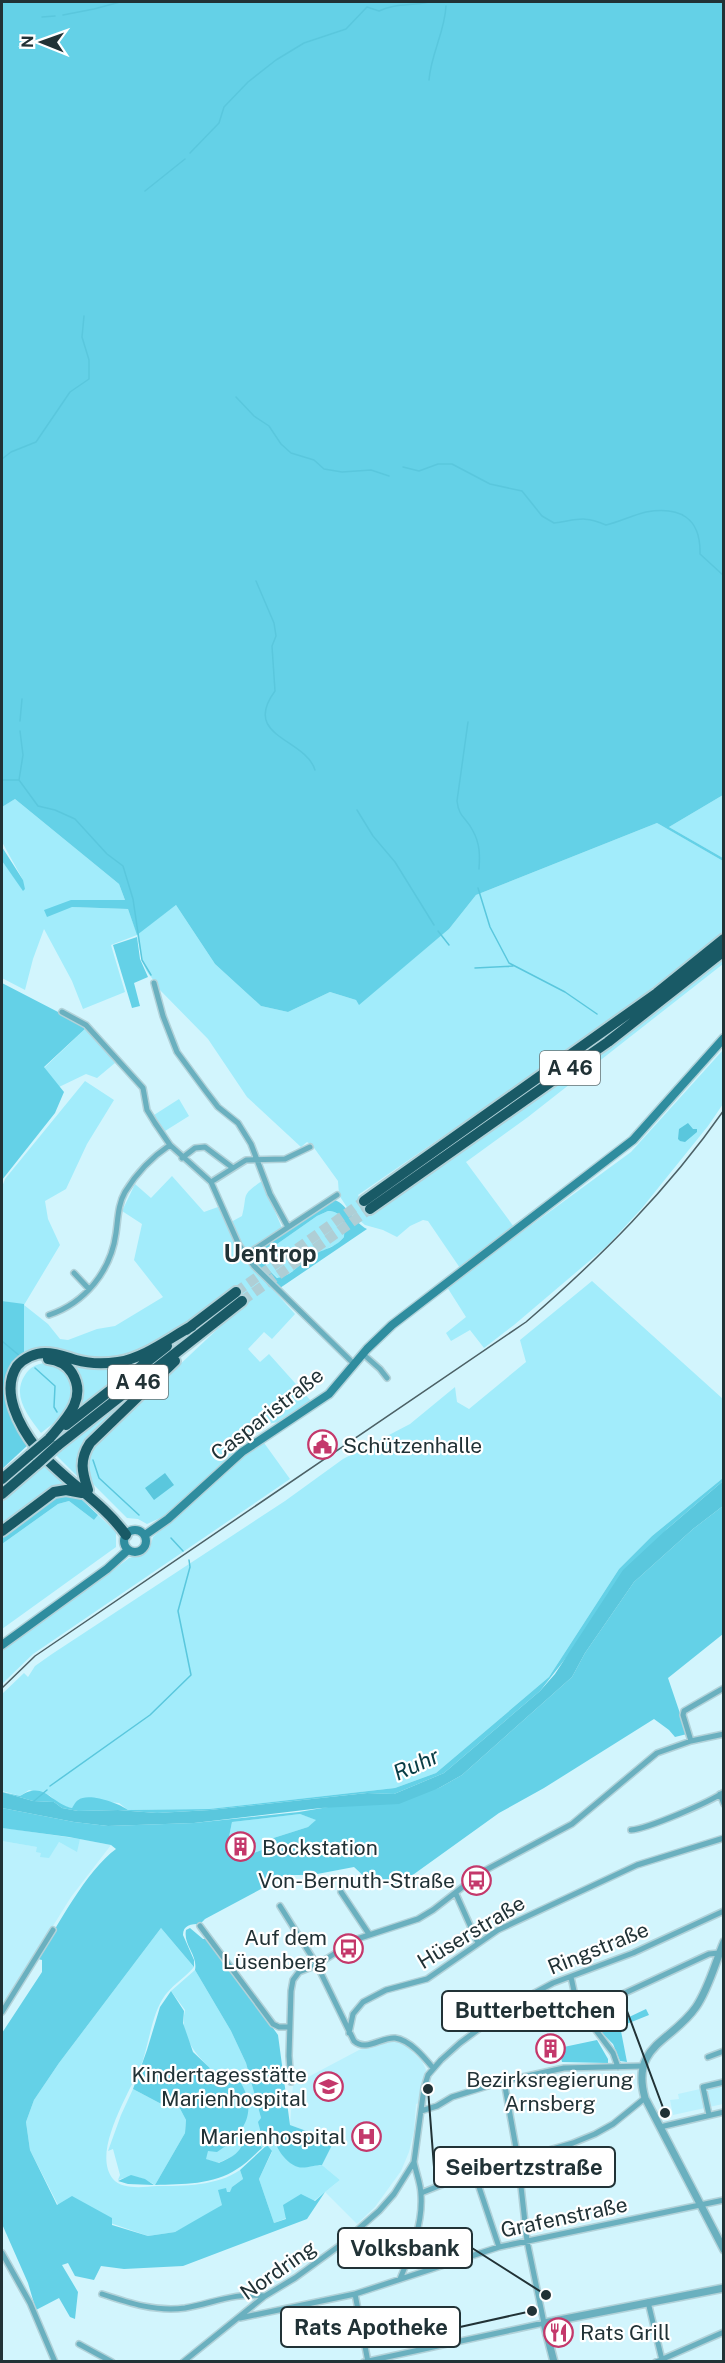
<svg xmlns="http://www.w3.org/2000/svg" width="725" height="2363" viewBox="0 0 725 2363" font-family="'Public Sans',sans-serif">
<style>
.built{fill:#bbf1fd}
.green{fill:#a2ecfb}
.forest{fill:#64d1e7;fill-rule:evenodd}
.water{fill:#5ac7dd}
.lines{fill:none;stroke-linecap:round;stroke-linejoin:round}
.stream{stroke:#5ac7dd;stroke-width:1.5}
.motorway-tunnel{stroke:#afced5;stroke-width:10;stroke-dasharray:10 5;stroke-linecap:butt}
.minor-casing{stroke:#b2d2d9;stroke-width:8}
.tertiary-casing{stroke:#b2d2d9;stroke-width:10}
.secondary-casing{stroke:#b2d2d9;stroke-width:11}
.motorway-casing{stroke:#b2d2d9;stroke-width:14}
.minor{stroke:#6ab0bf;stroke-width:5}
.tertiary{stroke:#6ab0bf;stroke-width:7}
.secondary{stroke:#2f8d9f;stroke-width:8}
.motorway{stroke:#195a66;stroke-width:10}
.rail{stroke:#4c6166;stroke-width:1.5}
.motorway-bridge-casing{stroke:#b2d2d9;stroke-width:14;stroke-linecap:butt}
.motorway-bridge{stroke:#195a66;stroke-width:10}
.labels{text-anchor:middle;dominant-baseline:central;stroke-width:4.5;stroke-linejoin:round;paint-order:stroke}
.shield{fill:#fff;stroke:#647072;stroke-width:1.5}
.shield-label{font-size:20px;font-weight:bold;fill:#213236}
.street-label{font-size:21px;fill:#213236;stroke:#fff}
.poi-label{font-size:21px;fill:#213236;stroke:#fff;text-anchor:end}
.water-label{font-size:22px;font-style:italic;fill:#073c45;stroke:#fff}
.quarter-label{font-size:24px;font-weight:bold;fill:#213236;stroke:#fff}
.leader{fill:none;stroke:#213236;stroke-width:2}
.callout-dot{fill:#213236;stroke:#fff;stroke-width:2}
.callout{fill:#fff;stroke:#213236;stroke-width:2}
.callout-label{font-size:22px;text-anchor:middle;font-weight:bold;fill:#213236}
</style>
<rect width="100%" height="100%" fill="#d2f5fd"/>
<path class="built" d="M80 1839 111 1845 71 1897 2 2008V1841L38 1847 59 1842 76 1851Z
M395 2040 404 2044 422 2061 426 2070 419 2103 416 2104 414 2131 409 2152 401 2171 375 2207 357 2224 325 2192 340 2180 322 2165 333 2141 290 2125 293 2085 359 2050Z
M723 2080V2104L673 2115 670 2100 679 2099 678 2094 709 2087Z"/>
<path class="green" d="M723 795V858L669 827Z
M15 799 119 884 125 900H71L72 907 128 909 137 934 176 905 215 964 261 1006 288 1012 330 992 356 1000 359 1004 449 929 476 895 657 823 723 861V933L603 1026 358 1195 372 1216 618 1039 723 960V964L528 1117 466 1162 514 1227 460 1268 428 1221 423 1220 410 1226 397 1237 383 1230 365 1225 350 1212 339 1195 338 1181 312 1145 307 1142 301 1147 247 1097 208 1039 157 987C155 980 150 977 146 970 141 959 139 947 137 935L111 945 125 992 83 1009 72 981 44 929 33 959 25 990 2 978V861L23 890V880L2 842V807Z
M87 1027 115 1063 97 1078 86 1074 59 1087 44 1068Z
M723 1050V1104L708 1126 642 1208 607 1246 514 1325 484 1348 470 1330 451 1341 446 1333 466 1317 447 1287 631 1152Z
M85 1081 114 1100 87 1144 66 1189 45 1201 48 1219 60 1245 24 1305 48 1324 60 1339 68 1340 97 1329 115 1326 163 1297 134 1260 142 1224 122 1211 135 1184 151 1198 172 1176 204 1212 218 1207 241 1254 295 1314 272 1339 264 1332 248 1349 260 1362 269 1354 312 1402 279 1422 267 1424 261 1427 222 1468 169 1514 147 1524 138 1519 127 1518 87 1478 89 1450 242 1306 231 1291C199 1314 143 1360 103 1361 83 1361 66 1347 46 1348 39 1349 31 1353 24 1356V1305L2 1301V1187L5 1179Z
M179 1099 189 1116 165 1131 154 1115Z
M262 1181 282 1228 251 1249H244L231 1222 242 1216C248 1193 240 1196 262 1181Z
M328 1211C343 1211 345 1224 344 1237L337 1244 322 1251 284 1277 278 1278 266 1267V1262L270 1249 317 1216Z
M592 1281 723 1399V1478L652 1536 619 1569 549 1677 436 1773 395 1788 209 1809 128 1810 119 1803 79 1799 72 1808 62 1806 49 1795 29 1790 20 1796 2 1791V1694L24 1673 28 1677 35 1666 52 1654 285 1501 343 1459 410 1424 455 1387 457 1402 469 1409 526 1362 520 1340Z
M172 1359 90 1439 82 1481 56 1455Z
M64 1360 101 1369 141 1361 76 1410 81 1400Z
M45 1363C70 1367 82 1391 66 1412 60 1420 48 1427 41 1433 29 1417 11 1396 25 1375 30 1367 36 1364 45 1363Z
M262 1440 290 1479 33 1654 2 1684V1649L95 1584 129 1558 141 1555 150 1547 153 1537Z
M44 1465 72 1487 2 1528V1502Z
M69 1501 94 1520 98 1515 116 1532V1547L2 1629V1544L58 1504Z
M300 1814 317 1820 308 1827 264 1841 269 1847 254 1853 238 1854 228 1842 232 1822Z
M2 1828 12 1829 80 1839 77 1852 59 1842 49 1858 40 1857 41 1853 36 1852 37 1847 2 1841Z
M161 1928 194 1967C184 1979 170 1986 162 2000 152 2017 149 2041 143 2060 133 2088 90 2151 113 2179 122 2190 144 2187 157 2186 184 2186 217 2186 240 2170L243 2179 232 2187 231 2192H227L222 2205 207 2215 175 2232 148 2236 58 2205 30 2150 26 2122 34 2100 59 2063Z
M195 1970 231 2031 246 2063 261 2118V2133L271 2129C274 2144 282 2161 298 2166 304 2169 315 2165 322 2165L340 2180C320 2196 299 2215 274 2223L259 2179 272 2152 266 2144 262 2148 256 2138 233 2156 218 2163 205 2159 213 2071C195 2054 179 2036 185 2010L171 1991Z
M133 2089 167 2107 176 2101 186 2120 185 2133 155 2185C141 2177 134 2174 118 2180L120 2175 113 2149 108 2151 121 2115Z"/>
<path class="forest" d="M2 2H723V795L669 827 723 858V861L657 823 476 895 449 929 359 1005 356 1000 330 992 288 1012 261 1006 215 964 176 905 137 935 128 909 72 907 47 917 44 910 71 900H125L119 884 15 799 2 807Z
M2 847 23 880 25 889 23 891 2 861Z
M137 937 140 959 148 977 134 983 140 1006 132 1008 113 945Z
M2 983 87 1027 44 1067 64 1092 55 1113 2 1180Z
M332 1199C346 1202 354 1223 367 1229L280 1288 254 1260 255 1252ZM328 1211C343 1211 345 1224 344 1237 333 1250 323 1248 310 1257 299 1264 292 1276 277 1278L266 1267V1262L270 1249 317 1216Z
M2 1301 24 1304V1356C0 1385 7 1413 29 1444L2 1469Z
M723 1478V1481L667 1529 540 1691 444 1773 394 1794 367 1793 210 1810 157 1813 118 1810 78 1811 62 1808 54 1802 33 1801 2 1792 20 1796C44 1780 50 1803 72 1808 74 1805 75 1802 78 1800 88 1792 119 1803 128 1810L209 1809 395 1788 436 1773 549 1677 619 1569 652 1536Z
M60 1492 79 1497 98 1515 94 1520 69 1501 58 1504 2 1544V1535Z
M723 1506V1634L668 1678 687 1734 675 1737 669 1730 654 1719 544 1788 499 1813 396 1887 369 1881 354 1867 312 1875H287L205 1919 200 1924C191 1924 183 1925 183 1935L194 1960V1967L161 1928 59 2063 34 2100 26 2122 30 2150 57 2205 72 2196 112 2218V2225L148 2236 175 2232 222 2205 218 2190 226 2188 227 2192H230L232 2187 243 2179 240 2170 267 2145 272 2151 259 2179 274 2223 286 2219 283 2205 301 2194 315 2201 325 2192 307 2219 183 2266 124 2269 101 2266 94 2280 75 2276 68 2263 62 2265 78 2292 75 2319 70 2317 59 2298 36 2310 28 2283 2 2224V2033L42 1972V1960L38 1959C56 1927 87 1870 116 1849L111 1845 69 1837 2 1828V1808L74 1822 108 1826 194 1823 299 1812 439 1788 462 1775 572 1677 585 1653 634 1582 693 1529ZM300 1814 316 1820 308 1827 264 1841 269 1847 254 1853 238 1854 228 1842 232 1822Z
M190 1928 203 1939H209L278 2035 290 2125 334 2141 322 2165C315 2165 304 2169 298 2167 283 2162 274 2144 271 2130L261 2133 258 2122 261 2118 246 2063 231 2031 195 1970C198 1955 183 1945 186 1930Z
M171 1991 184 2011 183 2023 193 2052 213 2071H233C259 2105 251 2129 217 2152L208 2151 206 2159 219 2163C229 2158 241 2154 243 2141L255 2137 262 2148C254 2155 246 2164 237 2169 214 2185 182 2184 155 2185L185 2133 186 2120 176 2101 167 2107 133 2089 147 2050 160 2007Z
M646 2009 649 2015 624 2025 619 2012H622L627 2018Z
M620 2026 627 2062 620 2061 613 2044 600 2031Z
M597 2040 608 2059V2063L562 2062 559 2048Z
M131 2175 145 2179 154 2185 128 2184 118 2181Z"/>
<path class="water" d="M688 1123 693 1129H697V1132L685 1142 680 1141 678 1139 679 1129Z
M165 1473 174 1485 154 1500 145 1488Z
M723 1481V1506L693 1529 634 1582 585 1653 572 1677 462 1775 439 1788 399 1804 321 1808 194 1823 108 1826 74 1822 2 1808V1792L33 1801 54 1802 62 1808 78 1811 118 1810 157 1813 210 1810 367 1793 394 1794 444 1773 540 1691 555 1674 623 1570 667 1529Z"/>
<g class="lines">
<path class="stream" d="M63 15 94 9 120 2
M42 17 55 16
M429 80C431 54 445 31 446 6
M190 153 219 123 224 107 248 82 276 60 304 43 346 29 367 7 379 11C395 3 412 6 429 2
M145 191 185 159
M236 397 254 416 269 426 281 444 291 453 314 460 324 469 342 472 371 470 389 476
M2 459 11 452 36 442 70 392 89 379V360L82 337 84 316
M403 467 419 471 438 464H452L490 484 522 491 542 516 554 523C577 520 584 515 606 525 619 522 633 515 646 512 680 506 701 518 700 554L724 576
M256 581 274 623 276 636 272 646 275 691C241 737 305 738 315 770
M20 721 22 699
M468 722 457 801C459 818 466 817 473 831 480 844 480 855 479 869
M2 780H19L38 806 55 810 75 819 107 854 123 866 133 899 142 960 151 975
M19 780 23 755 20 731
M357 810 373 836 395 862 434 925
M478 888 490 927 509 963 565 992 597 1014
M438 931 449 945
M475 968 513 966
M2 1341 21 1357
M35 1368 55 1386 54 1407 57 1412
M93 1460 99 1478 139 1515
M171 1538 183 1551
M50 1786 150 1715 191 1675 178 1611 190 1567 189 1560
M34 1801 47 1790"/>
<path class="motorway-tunnel" d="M236 1292 364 1201
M242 1301 370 1209"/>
<defs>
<path id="minor" d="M154 983 163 1016 177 1052 205 1090 218 1107 238 1123 251 1144 270 1194 288 1227
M62 1012 86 1025 143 1088 147 1110 155 1123 170 1145 211 1182 239 1245 254 1266 354 1364
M182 1158 195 1148 205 1147 233 1168
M211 1182 246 1160 285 1159 310 1147
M246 1255 337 1195
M74 1273 89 1289
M49 1315C85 1303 111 1271 116 1233 118 1219 118 1204 125 1192 136 1174 152 1157 170 1145
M363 1354 380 1369 387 1378
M691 1741 683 1715 684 1711 724 1688
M720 1794 724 1804
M631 1830C647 1829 710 1802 724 1792
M341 1892 369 1934
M456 1894 478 1943
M280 1906 317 1965 354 2041C366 2052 381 2037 395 2038 410 2040 424 2057 433 2068
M200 1926 273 2024 279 2027H289
M571 1977 577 2005 613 2053 618 2067
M612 1999 709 1954 719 1953
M2 2012 53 1930
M349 2033 353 2014 363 2002 386 1990 427 1979 498 1930 637 1865 724 1838
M708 2057 724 2051
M291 2082 289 2056 291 1991 293 1980 299 1972 317 1965 357 1939 418 1919 433 1910 482 1872 572 1824 657 1753 691 1741 724 1734
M421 2111 437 2106 452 2097 504 2081 564 2068 643 2066
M709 2115 703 2087 724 2082
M660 2127 724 2112
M474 2172 499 2247
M421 2193 474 2172 573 2143 595 2134 613 2124 645 2098
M2 2253 30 2303 55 2362
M400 2279C411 2253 423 2224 421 2195 421 2184 416 2173 414 2162
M102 2294C129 2303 156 2312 185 2308 213 2303 236 2292 264 2296
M355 2294 368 2362
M648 2302 662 2360
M240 2318 355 2294 499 2247 724 2200
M79 2344 112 2362
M183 2362 265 2296 295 2278 339 2246 379 2211 394 2194 414 2162 424 2088 428 2075 441 2060 460 2043 510 2006 553 1983 633 1953 724 1911
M364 2362 544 2323 527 2241 518 2159 504 2081
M656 2362 724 2332"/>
<path id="tertiary" d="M724 1942C715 1963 709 1988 696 2007 672 2042 630 2045 645 2098L724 2250
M554 2362 544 2323 724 2288"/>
<path id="secondary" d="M124 1541a11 11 0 1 1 22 0a11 11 0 1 1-22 0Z
M145 1535 168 1519 242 1452 329 1394 367 1349 392 1325 633 1140 724 1038
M2 1645 107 1569 128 1550"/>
<path id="motorway" d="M364 1201 657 993 724 939
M370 1209 608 1042 724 951
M186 1330 236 1292
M48 1359C58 1360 67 1365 72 1373 88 1399 65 1420 49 1439
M66 1425 167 1346
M57 1446 242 1301
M2 1479 30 1455
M88 1490C82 1472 79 1460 90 1443L175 1361
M2 1494 37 1464
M2 1531 54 1492 66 1490 82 1493
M126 1535C102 1501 64 1481 37 1449 20 1427 0 1392 17 1366 24 1358 35 1353 45 1353 57 1353 66 1357 76 1360 90 1364 104 1364 118 1362 144 1358 168 1339 192 1326"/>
</defs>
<use href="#minor" class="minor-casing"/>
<use href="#tertiary" class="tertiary-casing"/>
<use href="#secondary" class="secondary-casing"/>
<use href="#motorway" class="motorway-casing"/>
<use href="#minor" class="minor"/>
<use href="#tertiary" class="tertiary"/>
<use href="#secondary" class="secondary"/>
<use href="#motorway" class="motorway"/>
<path class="rail" d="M2 1688 35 1656 526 1322C600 1258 668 1190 724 1110"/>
<defs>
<path id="motorway-bridge" d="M30 1455 49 1439
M37 1464 57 1446"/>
</defs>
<use href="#motorway-bridge" class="motorway-bridge-casing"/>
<use href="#motorway-bridge" class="motorway-bridge"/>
</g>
<defs>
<symbol id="civic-ring" viewBox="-11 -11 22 22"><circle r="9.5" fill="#fff" stroke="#c4386b" stroke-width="1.5"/><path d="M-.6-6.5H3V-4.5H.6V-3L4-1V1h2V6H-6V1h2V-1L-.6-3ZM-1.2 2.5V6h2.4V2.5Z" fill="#c4386b"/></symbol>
<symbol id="building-ring" viewBox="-11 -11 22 22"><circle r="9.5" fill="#fff" stroke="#c4386b" stroke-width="1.5"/><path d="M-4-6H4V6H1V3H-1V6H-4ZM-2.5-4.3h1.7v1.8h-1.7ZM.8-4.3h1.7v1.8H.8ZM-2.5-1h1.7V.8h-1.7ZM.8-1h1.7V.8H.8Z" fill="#c4386b"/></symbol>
<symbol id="bus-ring" viewBox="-11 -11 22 22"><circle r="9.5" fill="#fff" stroke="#c4386b" stroke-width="1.5"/><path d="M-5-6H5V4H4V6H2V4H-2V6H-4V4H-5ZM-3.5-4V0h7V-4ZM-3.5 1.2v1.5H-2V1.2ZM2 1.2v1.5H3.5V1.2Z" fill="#c4386b"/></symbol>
<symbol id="school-ring" viewBox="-11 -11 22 22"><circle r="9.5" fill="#fff" stroke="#c4386b" stroke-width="1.5"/><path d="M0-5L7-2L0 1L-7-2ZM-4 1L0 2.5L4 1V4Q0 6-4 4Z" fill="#c4386b"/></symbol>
<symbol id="hospital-ring" viewBox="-11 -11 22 22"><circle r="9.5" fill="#fff" stroke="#c4386b" stroke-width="1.5"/><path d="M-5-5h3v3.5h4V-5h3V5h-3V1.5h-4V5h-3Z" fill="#c4386b"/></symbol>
<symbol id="restaurant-ring" viewBox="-11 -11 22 22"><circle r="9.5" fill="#fff" stroke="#c4386b" stroke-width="1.5"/><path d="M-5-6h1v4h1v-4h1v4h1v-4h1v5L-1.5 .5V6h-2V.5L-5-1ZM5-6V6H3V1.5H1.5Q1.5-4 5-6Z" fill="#c4386b"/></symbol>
</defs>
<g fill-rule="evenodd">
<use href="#civic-ring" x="306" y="1428" width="33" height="33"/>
<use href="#building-ring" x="224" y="1830" width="33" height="33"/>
<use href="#bus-ring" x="460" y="1864" width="33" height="33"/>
<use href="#bus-ring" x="332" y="1932" width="33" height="33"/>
<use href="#building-ring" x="534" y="2032" width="33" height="33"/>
<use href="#school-ring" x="312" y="2070" width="33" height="33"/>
<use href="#hospital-ring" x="350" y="2120" width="33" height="33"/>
<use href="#restaurant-ring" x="542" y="2316" width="33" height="33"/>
</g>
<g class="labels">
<g class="shield">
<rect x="540" y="1051" width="60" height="34" rx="4.5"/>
<rect x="108" y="1365" width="60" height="34" rx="4.5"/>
</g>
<g class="shield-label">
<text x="570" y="1068">A 46</text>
<text x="138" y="1382">A 46</text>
</g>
<g class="street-label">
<text transform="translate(267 1414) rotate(-38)">Casparistraße</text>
<text transform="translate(471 1932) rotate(-31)">Hüserstraße</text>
<text transform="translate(598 1948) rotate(-22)">Ringstraße</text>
<text transform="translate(564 2217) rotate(-12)">Grafenstraße</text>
<text transform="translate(278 2270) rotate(-35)">Nordring</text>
</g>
<g class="poi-label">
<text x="343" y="1445" text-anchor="start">Schützenhalle</text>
<text x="262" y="1847" text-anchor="start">Bockstation</text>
<text x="455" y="1880">Von-Bernuth-Straße</text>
<text x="327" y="1937">Auf dem<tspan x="327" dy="24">Lüsenberg</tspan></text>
<text x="307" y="2074">Kindertagesstätte<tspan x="307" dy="24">Marienhospital</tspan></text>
<text x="550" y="2079" text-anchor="middle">Bezirksregierung<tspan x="550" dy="24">Arnsberg</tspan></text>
<text x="346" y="2136">Marienhospital</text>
<text x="580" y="2332" text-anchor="start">Rats Grill</text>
</g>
<g class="water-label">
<text transform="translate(416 1764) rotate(-24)">Ruhr</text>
</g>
<g class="quarter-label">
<text x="270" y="1253">Uentrop</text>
</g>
</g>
<path class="leader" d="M665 2113L627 2011M428 2089L434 2167M546 2295L472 2248M532 2311L460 2327"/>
<g class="callout-dot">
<circle cx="665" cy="2113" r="6"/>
<circle cx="428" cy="2089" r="6"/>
<circle cx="546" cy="2295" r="6"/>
<circle cx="532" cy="2311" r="6"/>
</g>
<g class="callout">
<rect x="442" y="1991" width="185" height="40" rx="6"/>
<rect x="434" y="2147" width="181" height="40" rx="6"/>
<rect x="338" y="2228" width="134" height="40" rx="6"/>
<rect x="281" y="2307" width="179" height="40" rx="6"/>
</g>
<g class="callout-label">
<text x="535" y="2018">Butterbettchen</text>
<text x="524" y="2175">Seibertzstraße</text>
<text x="405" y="2256">Volksbank</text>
<text x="371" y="2335">Rats Apotheke</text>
</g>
<rect width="725" height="2363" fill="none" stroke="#213236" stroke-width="6"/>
<g transform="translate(42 42) rotate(271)" stroke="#ffffff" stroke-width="4.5" paint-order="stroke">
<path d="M0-4.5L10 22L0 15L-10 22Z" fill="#213236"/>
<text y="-9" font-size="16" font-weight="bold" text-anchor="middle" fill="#213236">N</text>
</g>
</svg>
